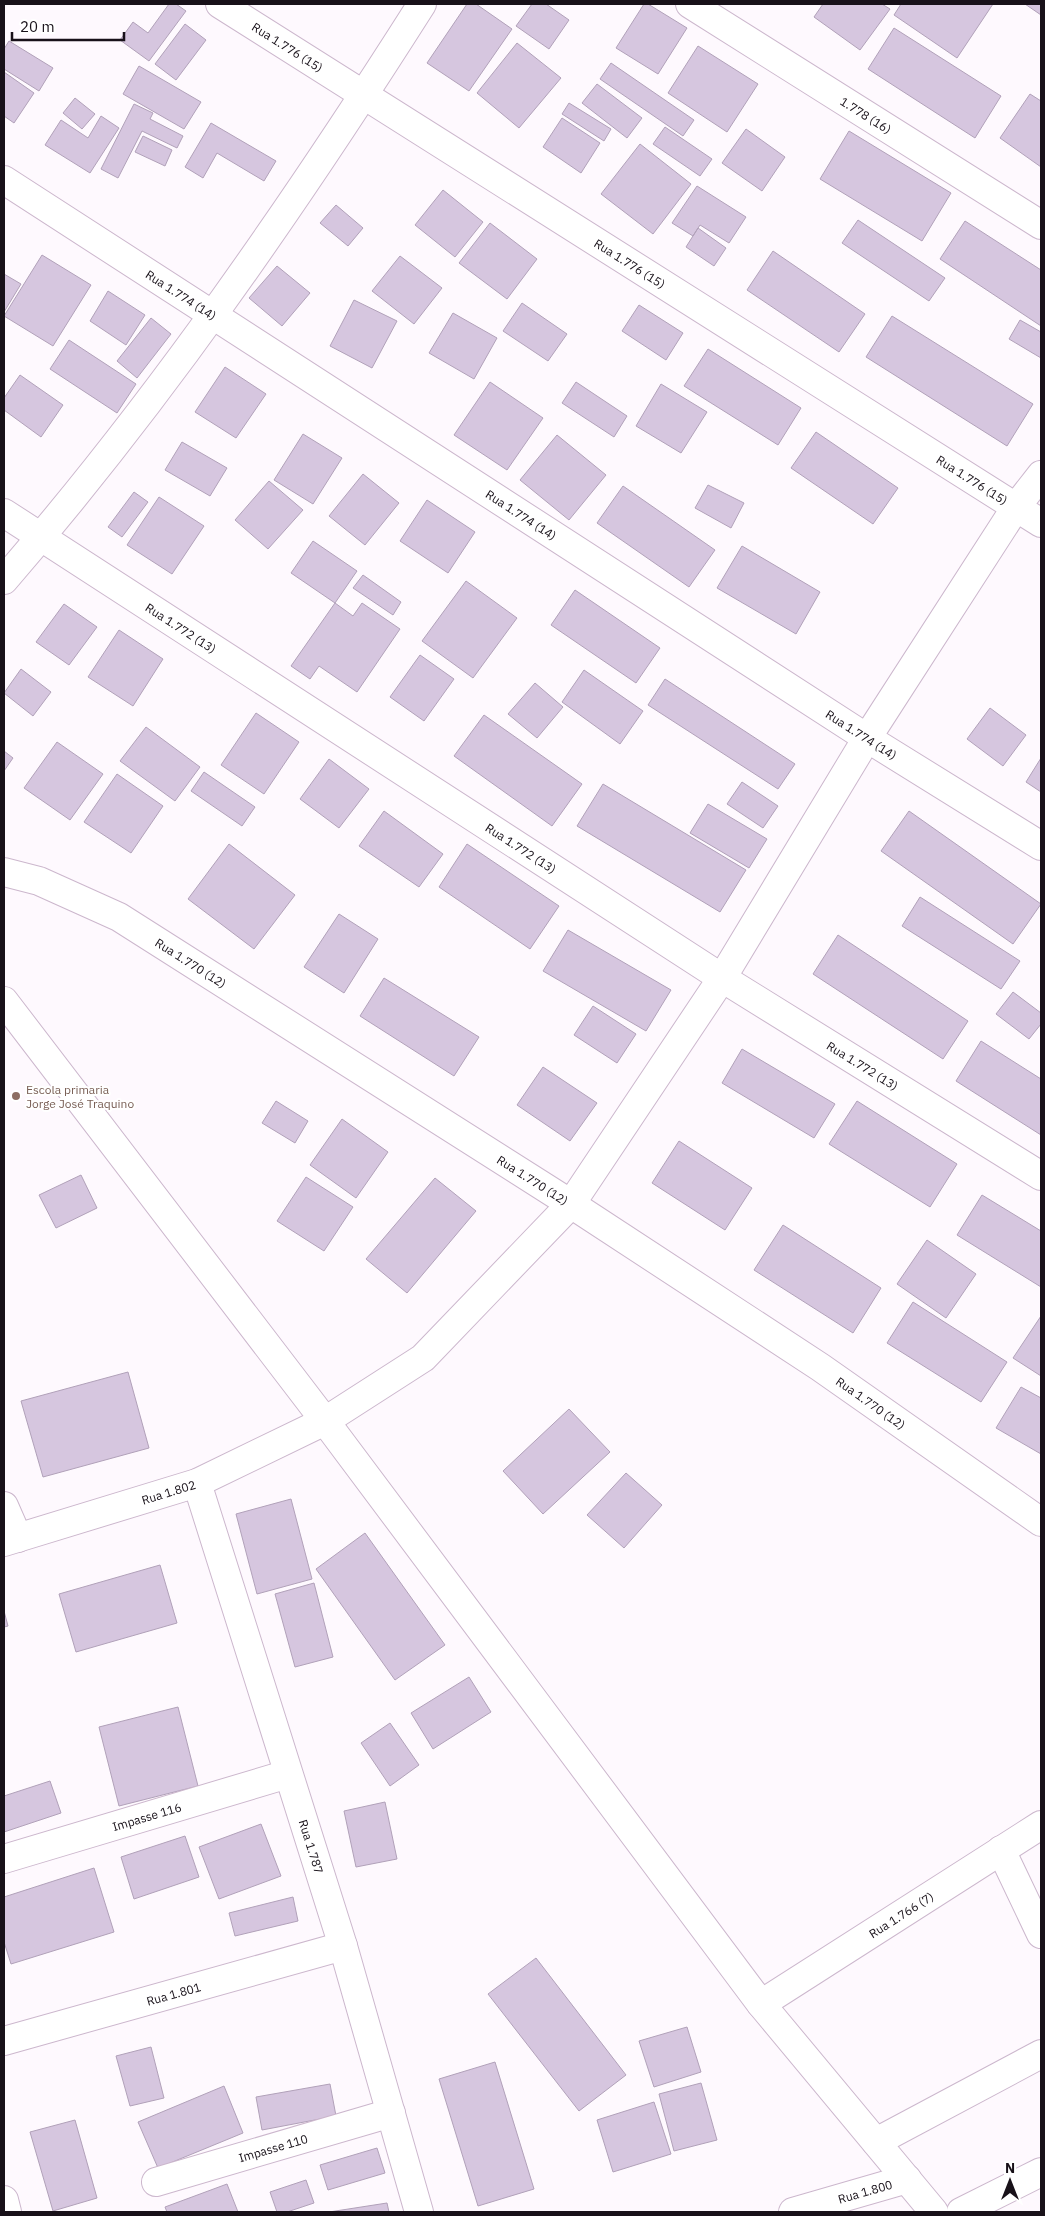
<svg xmlns="http://www.w3.org/2000/svg" width="1045" height="2216" viewBox="0 0 1045 2216" font-family="'IBM Plex Sans',sans-serif">
<style>
.building{fill:#d6c6df;stroke:#b1a1b9}
.lines{fill:none;stroke-linecap:round;stroke-linejoin:round}
.minor-casing{stroke:#ccb7cd;stroke-width:30}
.minor{stroke:#fff;stroke-width:28}
.education-dot{fill:#8d6e63;stroke:#fff;stroke-width:2}
.labels{text-anchor:middle;dominant-baseline:central;stroke-width:4;stroke-linejoin:round;paint-order:stroke}
.street-label{font-size:12px;fill:#181119;stroke:#fff}
.education-label{font-size:12px;fill:#785e54;stroke:#fff;text-anchor:start}
</style>
<rect width="100%" height="100%" fill="#fef9fe"/>
<path class="building" d="M169 4H176L186 11 149 61 120 40 133 22 148 33Z
M467 4H476L512 29 469 91 427 63Z
M532 4H546L569 20 549 49 516 26Z
M644 4H648L687 28 658 74 616 48Z
M823 4H882L890 9 860 50 814 17Z
M901 4H993L957 58 894 15Z
M1025 4H1041V15Z
M185 24 206 40 176 80 155 64Z
M894 28 1001 96 975 138 868 69Z
M9 41 53 68 39 91 4 69V49Z
M517 43 561 78 519 128 477 93Z
M698 46 758 84 727 132 668 93Z
M611 63 694 120 683 136 600 79Z
M139 66 201 102 184 129 123 94Z
M4 72 34 93 14 123 4 116Z
M597 84 642 118 627 138 582 103Z
M1030 94 1041 101V167L1000 138Z
M75 98 95 114 82 129 63 113Z
M569 103 611 129 604 141 562 114Z
M134 104 153 113 150 119 183 136 177 148 142 131 118 178 101 169Z
M101 116 119 128 90 173 45 145 61 120 88 138Z
M562 118 600 143 581 173 543 147Z
M211 123 276 161 264 181 217 153 203 178 185 167Z
M665 127 712 159 700 176 653 144Z
M746 129 785 157 762 191 722 163Z
M849 131 951 193 922 241 820 179Z
M143 136 172 150 165 166 135 152Z
M640 144 691 184 653 234 601 194Z
M697 186 746 217 729 243 700 225 693 236 672 223Z
M443 190 483 222 455 257 415 225Z
M336 205 363 228 348 246 320 223Z
M858 220 945 278 929 301 842 243Z
M965 221 1041 270V326L940 259Z
M490 223 537 259 507 299 459 263Z
M698 228 726 248 714 266 686 247Z
M773 251 865 314 839 352 747 290Z
M42 255 91 285 53 346 4 316Z
M400 256 442 288 414 324 372 291Z
M277 266 310 293 282 326 249 298Z
M4 274 21 284 4 312Z
M108 291 145 315 126 345 90 321Z
M354 300 397 321 372 368 330 346Z
M522 303 567 334 548 361 503 331Z
M639 305 683 333 666 360 622 331Z
M453 313 497 338 474 379 429 353Z
M892 316 1033 404 1007 446 866 357Z
M151 318 171 334 137 378 117 361Z
M1020 320 1041 332V358L1009 339Z
M69 340 136 384 117 413 50 369Z
M708 349 801 408 778 445 684 386Z
M225 367 266 394 236 438 195 412Z
M20 375 63 405 41 437 4 410V398Z
M490 382 543 418 507 470 454 435Z
M576 382 627 416 614 437 562 403Z
M661 384 707 412 681 453 636 426Z
M816 432 898 488 873 524 791 468Z
M303 434 342 458 313 504 274 480Z
M557 435 606 475 569 520 520 480Z
M182 442 227 468 210 496 165 470Z
M363 474 399 503 365 545 329 516Z
M269 481 303 510 268 549 235 520Z
M708 485 744 503 731 528 695 508Z
M623 486 715 550 689 587 597 523Z
M134 492 148 502 122 537 108 527Z
M159 497 204 526 172 574 127 545Z
M427 500 475 532 448 573 400 541Z
M313 541 357 571 335 603 291 573Z
M742 546 820 592 796 634 717 588Z
M363 575 401 602 393 615 353 588Z
M466 581 517 618 473 678 422 641Z
M575 590 660 648 636 683 551 625Z
M335 603 353 616 362 603 400 629 357 692 319 666 310 679 291 666Z
M64 604 97 627 69 665 36 642Z
M119 630 163 659 133 706 88 677Z
M420 655 454 679 424 721 390 697Z
M21 669 51 692 33 716 4 693Z
M584 670 643 711 620 744 562 702Z
M665 679 795 764 778 789 648 705Z
M535 683 563 707 537 738 508 714Z
M990 708 1026 735 1003 766 967 739Z
M256 713 299 742 264 794 221 765Z
M484 715 582 784 552 826 454 756Z
M146 727 200 767 175 801 120 761Z
M57 742 103 774 70 820 24 788Z
M4 751 13 758 4 771Z
M1041 758V792L1026 782Z
M329 759 369 789 339 828 300 799Z
M204 772 255 807 242 826 191 791Z
M117 774 163 806 131 853 84 822Z
M742 782 778 806 763 828 727 804Z
M603 784 746 870 720 912 577 826Z
M708 804 767 839 749 868 690 833Z
M384 811 443 854 419 887 359 846Z
M909 811 1041 904 1013 944 881 851Z
M229 844 295 895 254 949 188 899Z
M467 844 559 906 530 949 439 887Z
M920 897 1020 961 1001 989 902 926Z
M339 914 378 939 344 993 304 967Z
M568 930 671 990 646 1031 543 971Z
M838 935 968 1021 943 1059 813 974Z
M384 978 479 1037 454 1076 360 1016Z
M1013 992 1041 1013V1024L1029 1039 996 1014Z
M593 1006 636 1034 617 1063 574 1035Z
M981 1041 1041 1079V1135L956 1081Z
M742 1049 835 1104 814 1138 722 1083Z
M543 1067 597 1103 570 1141 517 1105Z
M276 1101 308 1121 295 1143 262 1123Z
M857 1101 957 1164 930 1207 829 1144Z
M342 1119 388 1152 356 1198 310 1165Z
M679 1141 752 1188 725 1230 652 1183Z
M81 1175 97 1208 56 1228 39 1195Z
M306 1177 353 1207 324 1251 277 1221Z
M435 1178 476 1211 407 1293 366 1259Z
M982 1195 1041 1231V1287L957 1235Z
M783 1225 881 1288 853 1333 754 1270Z
M927 1240 976 1274 946 1318 897 1284Z
M913 1302 1007 1362 981 1402 887 1343Z
M1041 1316V1376L1013 1358Z
M128 1372 149 1448 43 1477 21 1401Z
M1021 1387 1041 1398V1454L996 1428Z
M569 1409 610 1452 543 1514 503 1471Z
M626 1473 662 1505 624 1548 587 1515Z
M291 1499 312 1579 257 1594 236 1514Z
M365 1533 445 1645 395 1680 316 1569Z
M160 1565 177 1623 76 1652 59 1594Z
M314 1583 333 1657 295 1667 275 1594Z
M4 1611 8 1626 4 1627Z
M469 1677 491 1712 433 1749 411 1713Z
M178 1707 198 1786 119 1806 99 1727Z
M390 1723 419 1765 390 1786 361 1743Z
M50 1781 61 1813 4 1832V1796Z
M385 1802 397 1859 356 1867 344 1811Z
M261 1824 281 1876 219 1899 199 1847Z
M185 1836 199 1877 134 1899 121 1857Z
M94 1868 114 1932 11 1964 4 1942V1897Z
M293 1897 298 1921 235 1936 229 1913Z
M536 1958 626 2075 579 2111 488 1994Z
M687 2027 701 2072 654 2087 639 2041Z
M151 2047 164 2098 130 2106 116 2056Z
M495 2062 534 2189 478 2206 439 2079Z
M701 2083 717 2140 674 2151 659 2094Z
M330 2084 336 2116 262 2130 256 2097Z
M224 2086 243 2133 158 2168 138 2122Z
M654 2102 671 2154 613 2172 597 2120Z
M75 2120 97 2198 53 2211 30 2132Z
M377 2148 385 2173 328 2190 320 2165Z
M306 2180 314 2203 287 2212H277L270 2192Z
M227 2184 238 2212H167L165 2207Z
M387 2203 389 2212H329Z"/>
<g class="lines">
<defs>
<g id="minor">
<path id="s1" d="M220 4 1041 523"/>
<path id="s2" d="M690 4 1041 225"/>
<path id="s3" d="M4 180 867 738 1041 846"/>
<path id="s4" d="M4 513 722 978 1041 1176"/>
<path d="M4 580C159 401 295 204 422 4"/>
<path id="s5" d="M4 872 39 881 119 917 571 1204 820 1367 1041 1522"/>
<path d="M4 1001 325 1421 761 2004 934 2212"/>
<path id="s6" d="M197 1483 343 1946 419 2212"/>
<path d="M4 1506 18 1538"/>
<path id="s7" d="M4 1542 197 1483 325 1421 423 1358 571 1204 722 978 867 738 1016 507 1041 475"/>
<path d="M1001 1850 1041 1934"/>
<path id="s8" d="M4 1859 288 1774"/>
<path id="s9" d="M761 2004 1041 1825"/>
<path id="s10" d="M4 2041 343 1946"/>
<path d="M876 2142 1041 2054"/>
<path id="s11" d="M156 2182 391 2113"/>
<path d="M4 2200 7 2212"/>
<path id="s12" d="M793 2212 907 2179"/>
<path d="M961 2212 1041 2172"/>
</g>
</defs>
<use href="#minor" class="minor-casing"/>
<use href="#minor" class="minor"/>
</g>
<circle class="education-dot" cx="16" cy="1096" r="5"/>
<g class="labels">
<g class="street-label">
<text stroke="none"><textPath href="#s1" startOffset="80">Rua 1.776 (15)</textPath></text>
<text stroke="none"><textPath href="#s2" startOffset="208">1.778 (16)</textPath></text>
<text stroke="none"><textPath href="#s1" startOffset="485">Rua 1.776 (15)</textPath></text>
<text stroke="none"><textPath href="#s3" startOffset="211">Rua 1.774 (14)</textPath></text>
<text stroke="none"><textPath href="#s1" startOffset="890">Rua 1.776 (15)</textPath></text>
<text stroke="none"><textPath href="#s3" startOffset="616">Rua 1.774 (14)</textPath></text>
<text stroke="none"><textPath href="#s4" startOffset="211">Rua 1.772 (13)</textPath></text>
<text stroke="none"><textPath href="#s3" startOffset="1021">Rua 1.774 (14)</textPath></text>
<text stroke="none"><textPath href="#s4" startOffset="616">Rua 1.772 (13)</textPath></text>
<text stroke="none"><textPath href="#s5" startOffset="209">Rua 1.770 (12)</textPath></text>
<text stroke="none"><textPath href="#s4" startOffset="1021">Rua 1.772 (13)</textPath></text>
<text stroke="none"><textPath href="#s5" startOffset="614">Rua 1.770 (12)</textPath></text>
<text stroke="none"><textPath href="#s5" startOffset="1019">Rua 1.770 (12)</textPath></text>
<text stroke="none"><textPath href="#s7" startOffset="172">Rua 1.802</textPath></text>
<text stroke="none"><textPath href="#s8" startOffset="149">Impasse 116</textPath></text>
<text stroke="none"><textPath href="#s6" startOffset="381">Rua 1.787</textPath></text>
<text stroke="none"><textPath href="#s9" startOffset="166">Rua 1.766 (7)</textPath></text>
<text stroke="none"><textPath href="#s10" startOffset="176">Rua 1.801</textPath></text>
<text stroke="none"><textPath href="#s11" startOffset="122">Impasse 110</textPath></text>
<text stroke="none"><textPath href="#s12" startOffset="75">Rua 1.800</textPath></text>
</g>
<g class="education-label">
<text x="26" y="1089">Escola primaria<tspan x="26" dy="14">Jorge José Traquino</tspan></text>
</g>
</g>
<rect width="1045" height="2216" fill="none" stroke="#181119" stroke-width="10"/>
<g transform="translate(1010 2181)" stroke="#ffffff" stroke-width="4" paint-order="stroke">
<path d="M0-4L9 19L0 12L-9 19Z" fill="#181119"/>
<text y="-8" font-size="14" font-weight="bold" text-anchor="middle" fill="#181119">N</text>
</g>
<path d="M12 32v8h112v-8" fill="none" stroke="#181119" stroke-width="2.5"/>
<text x="20" y="32" font-size="15" fill="#181119" stroke="#ffffff" stroke-width="4" paint-order="stroke">20 m</text>
</svg>
